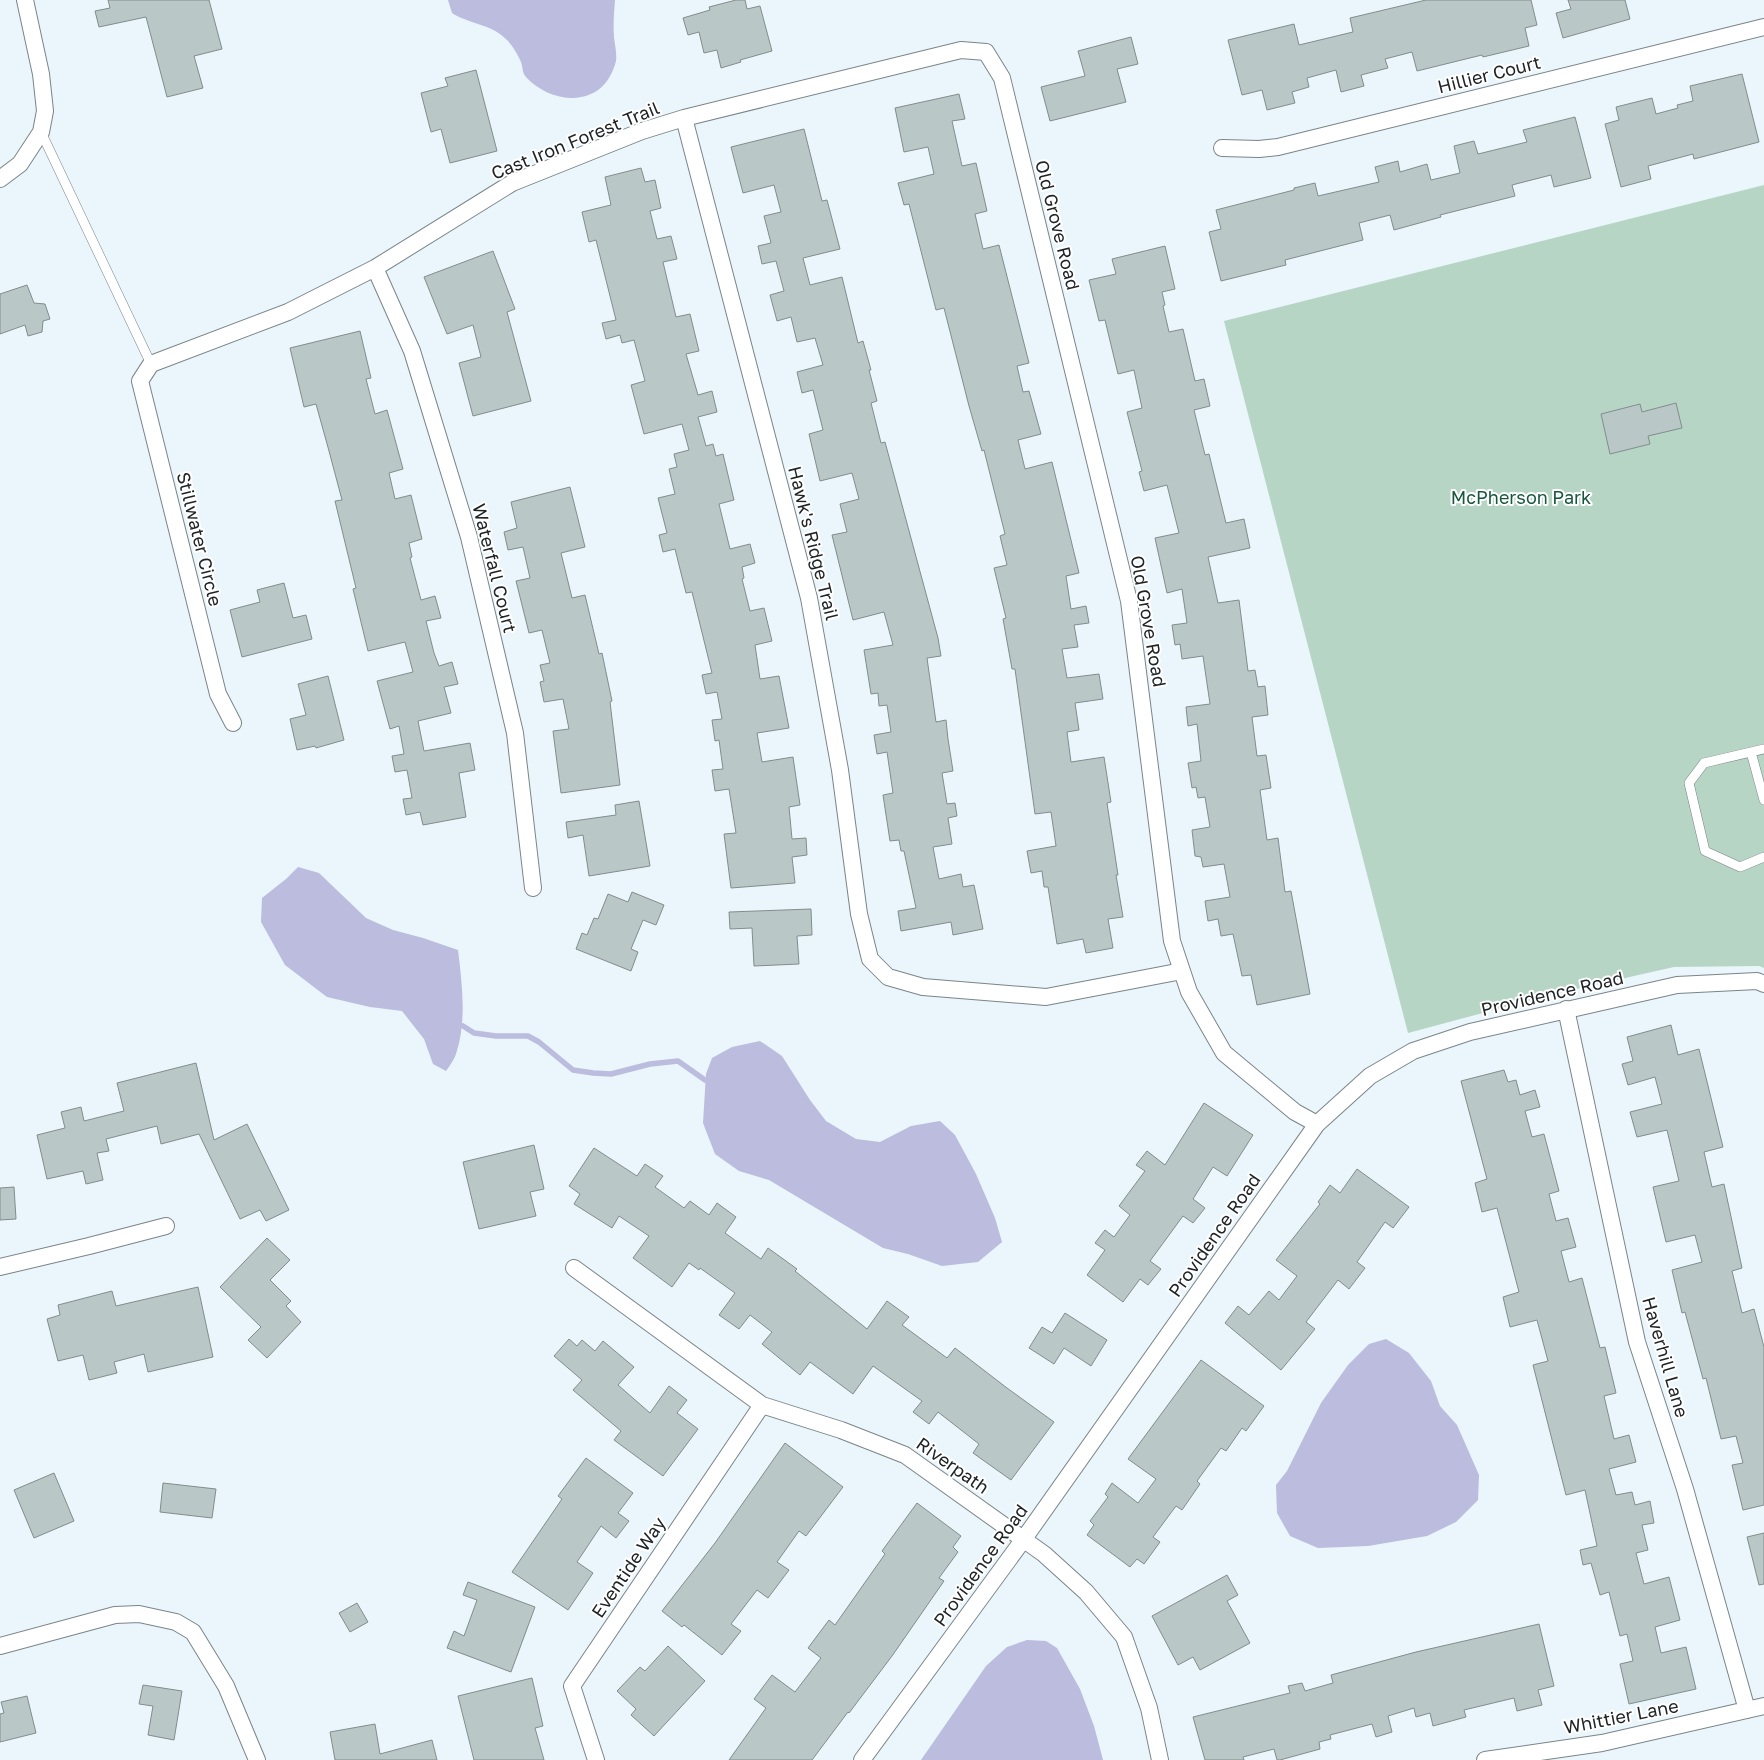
<svg xmlns="http://www.w3.org/2000/svg" width="1764" height="1760" viewBox="0 0 1764 1760" font-family="'Golos Text',sans-serif">
<style>
.green{fill:#b7d5c5}
.water{fill:#bbbcde}
.lines{fill:none;stroke-linecap:round;stroke-linejoin:round}
.stream{stroke:#bbbcde;stroke-width:5.5}
.building{fill:#bac7c7;stroke:#818d8d}
.service-casing{stroke:#7a8589;stroke-width:10}
.minor-casing{stroke:#7a8589;stroke-width:18}
.service{stroke:#fff;stroke-width:9}
.minor{stroke:#fff;stroke-width:16}
.labels{text-anchor:middle;dominant-baseline:central;stroke-width:4;stroke-linejoin:round;paint-order:stroke}
.street-label{font-size:18px;fill:#202426;stroke:#fff}
.park-label{font-size:18px;fill:#17573e;stroke:#fff}
</style>
<rect width="100%" height="100%" fill="#eaf6fb"/>
<path class="green" d="M1764 185V968L1759 966 1674 967 1550 995 1408 1033 1224 321Z"/>
<path class="water" d="M448 0H615C614 13 613 25 614 38 615 45 617 54 616 61 610 84 596 97 573 98 555 98 538 90 526 77 522 73 523 67 521 62 518 55 512 45 507 40 492 24 469 24 452 13Z
M298 867 319 873 366 918 393 930 423 938 458 950C462 984 467 1021 456 1054 454 1060 450 1065 446 1071L433 1064 424 1039 402 1011 370 1007 327 997 285 965 261 922 262 898 286 879Z
M760 1041 782 1056 810 1100 826 1121 856 1139 880 1142 911 1126 940 1121 955 1135 976 1174 995 1218 1002 1242 978 1262 942 1266 908 1254 883 1248 769 1180 739 1171 715 1154 703 1123 706 1074 712 1058 732 1047Z
M1386 1339 1409 1353 1431 1381 1440 1406 1457 1425 1479 1475 1478 1500 1456 1522 1427 1536 1368 1546 1318 1548 1290 1536 1277 1513 1276 1485 1287 1471 1321 1403 1348 1365 1369 1344Z
M1027 1640 1046 1641 1057 1648 1080 1689 1094 1726 1103 1760H921L986 1666 1007 1647Z"/>
<g class="lines">
<path class="stream" d="M463 1026 474 1033 496 1036H528L539 1042 573 1070 593 1073 611 1074 650 1064 678 1061 705 1080"/>
</g>
<path class="building" d="M108 0H209L222 49 194 56 203 88 167 97 146 17 99 27 95 11 110 8Z
M736 0H745L747 9 760 6 772 51 740 60 741 62 721 68 717 50 704 53 699 32 688 35 683 18 710 10 709 7Z
M1426 0H1531L1537 25 1525 28 1529 46 1483 57 1482 55 1417 71 1412 52 1385 59 1388 68 1361 75 1364 86 1341 92 1336 70 1307 78 1309 87 1292 92 1295 103 1267 110 1262 90 1242 95 1228 40 1294 24 1299 45 1353 32 1350 18Z
M1568 0H1625L1630 19 1563 38 1556 13 1571 9Z
M1131 37 1138 64 1117 69 1126 102 1050 121 1041 87 1085 76 1078 51Z
M476 70 497 151 450 163 441 129 431 132 421 93 448 86 445 78Z
M1742 74 1759 142 1694 159 1693 154 1648 166 1651 179 1621 187 1605 124 1619 120 1616 107 1652 98 1656 114 1678 108 1677 105 1693 101 1690 86Z
M959 94 965 119 952 121 962 166 976 163 987 211 975 214 983 249 999 245 1029 363 1017 366 1023 392 1029 391 1041 434 1018 440 1025 469 1052 462 1079 573 1066 576 1071 609 1086 606 1089 623 1074 625 1078 647 1062 649 1067 678 1099 674 1103 699 1075 703 1079 730 1067 732 1071 762 1104 757 1111 802 1107 803 1118 875H1116L1123 917 1108 919 1113 948 1086 953 1083 939 1057 944 1048 887H1044L1042 871 1031 873 1027 851 1056 846 1051 812 1035 814 1015 669H1012L1003 619 1006 618 994 568 1007 565 1000 536 1005 534 984 450 982 451 969 406 944 308 936 310 909 204 904 205 898 183 934 174 928 147 904 152 895 108Z
M1575 117 1591 178 1554 187 1551 175 1512 185 1515 196 1440 215 1441 217 1394 230 1390 215 1359 223 1363 240 1285 260 1286 265 1221 281 1209 232 1221 229 1216 210 1294 190V188L1315 183 1318 196 1379 182 1375 167 1398 161 1400 172 1427 164 1431 180 1460 173 1454 146 1474 141 1478 154 1527 142 1523 130Z
M804 129 822 201 827 200 840 249 803 258 810 285 842 277 858 343 863 341 871 370H869L877 401 871 403 881 443 885 442 938 638 941 656 927 658 936 722 946 720 948 739 953 771 942 773 947 804 955 803 957 816 948 818 952 844 933 847 939 879 961 874 963 887 974 885 983 929 953 935 951 922 901 931 898 911 916 908 904 851H901L899 840 890 841 883 795 893 793 887 752 877 754 874 735 891 732 887 705 879 706 878 693 871 694 864 650 893 645 884 612 853 620 832 535 847 532 840 504 859 499 852 473 820 481 809 434 823 430 813 390 802 393 797 372 823 365 815 338 797 342 791 317 777 321 770 295 784 291 776 261 762 264 758 246 771 243 764 216 781 212 774 185 743 193 731 147Z
M641 168 645 182 655 180 661 208 650 211 657 239 671 236 677 259 663 262 676 317 690 314 699 351 686 354 698 395 712 391 717 412 698 417 706 446 713 444 716 456 723 454 734 500 719 504 730 549 750 544 755 563 742 567 744 578 742 579 750 611 764 608 772 641 755 645 760 679 779 676 789 728 757 733 762 762 793 757 800 805 789 807 792 839 806 838 807 855 792 857 795 883 731 888 724 834 736 833 729 789 715 791 712 770 723 769 719 740 715 741 712 720 722 719 717 692 706 694 702 675 712 673 692 592 686 593 675 549 663 552 659 535 667 533 658 498 675 494 669 469 677 467 674 454 689 450 682 424 644 434 631 385 645 381 634 340 622 343 620 335 606 339 602 323 616 320 596 240 589 242 582 212 611 205 605 177Z
M1165 246 1175 289 1162 292 1165 305 1163 306 1169 332 1183 329 1195 381 1204 379 1210 406 1194 410 1205 455 1209 454 1226 523 1244 519 1250 548 1208 557 1218 603 1239 600 1248 671 1255 670 1258 687 1265 686 1268 715 1252 717 1257 756 1266 755 1271 788 1260 790 1267 840 1278 838 1285 892 1291 891 1310 994 1257 1005 1251 975 1242 976 1233 934 1221 936 1218 919 1208 921 1205 901 1230 897 1224 864 1203 867 1201 857 1195 856 1192 830 1210 827 1205 797 1198 798 1196 787 1192 788 1188 763 1201 761 1197 724 1188 726 1186 707 1210 704 1203 656 1182 659 1180 644 1175 645 1172 625 1187 623 1182 589 1167 593 1155 538 1179 533 1167 485 1144 491 1139 472 1142 471 1127 412 1142 408 1134 370 1118 374 1105 320 1099 321 1089 280 1116 274 1112 259Z
M493 251 515 309 507 312 531 401 473 416 459 363 481 357 473 325 447 334 424 277Z
M27 285 34 303 45 304 50 319 43 321 42 332 28 336 25 325 0 334V294Z
M360 331 371 378 366 379 375 414 387 410 403 469 389 473 395 499 411 495 422 539 409 543 412 557 410 558 421 600 435 596 441 618 426 621 434 653 439 666 452 662 458 684 444 687 451 713 418 721 424 751 470 743 475 770 459 773 466 817 423 825 420 812 406 815 403 799 412 798 407 770 395 772 392 756 404 754 399 726 390 729 377 681 413 672 405 642 368 651 353 589 356 588 335 501 342 500 329 451 316 404 304 407 290 348Z
M1676 403 1682 428 1648 436 1650 444 1610 454 1601 414 1640 404 1642 412Z
M570 487 585 547 561 553 572 598 585 595 599 654 602 653 612 701 610 702 620 785 561 793 553 731 569 729 563 699 544 702 540 682 544 681 540 665 550 663 542 630 529 633 516 581 530 578 523 547 508 550 504 532 517 528 511 502Z
M284 583 293 618 306 615 312 639 242 657 230 610 260 602 257 590Z
M328 676 344 740 316 748 315 746 297 750 290 719 306 715 298 684Z
M639 801 650 866 589 876 583 835 568 838 566 822 616 815 615 805Z
M632 892 664 905 656 925 643 920 631 949 638 952 631 971 576 949 582 933 587 935 594 918 598 919 608 894 628 902Z
M811 909 812 935 797 936 799 964 754 966 752 928 730 929 729 912Z
M1671 1025 1678 1055 1699 1049 1723 1147 1704 1152 1712 1187 1724 1184 1742 1268 1732 1271 1742 1313 1754 1309 1764 1347V1505L1743 1510 1732 1465 1743 1463 1736 1436 1721 1439 1706 1378 1703 1379 1685 1312 1682 1313 1672 1270 1702 1262 1695 1235 1666 1242 1653 1187 1679 1181 1667 1130 1637 1137 1630 1112 1662 1104 1655 1077 1628 1085 1622 1064 1633 1061 1627 1037Z
M196 1063 214 1140 247 1124 289 1210 266 1221 260 1210 240 1219 199 1134 161 1144 157 1126 106 1139 109 1151 97 1153 103 1180 86 1184 83 1171 47 1179 37 1135 65 1128 61 1112 81 1107 84 1121 124 1111 117 1083Z
M1504 1070 1508 1082 1516 1080 1520 1095 1535 1090 1540 1107 1525 1111 1532 1137 1544 1134 1559 1191 1549 1194 1556 1221 1568 1218 1576 1247 1561 1251 1569 1282 1582 1278 1600 1348 1605 1347 1616 1393 1604 1396 1614 1439 1629 1435 1636 1462 1609 1469 1616 1495 1632 1492 1635 1505 1650 1501 1654 1523 1642 1525 1648 1550 1636 1553 1644 1584 1669 1577 1680 1620 1655 1627 1661 1653 1686 1647 1696 1689 1629 1704 1620 1664 1633 1661 1627 1634 1620 1636 1609 1592 1600 1595 1591 1563 1583 1565 1580 1550 1597 1546 1585 1490 1566 1495 1533 1365 1548 1361 1537 1320 1510 1327 1503 1297 1519 1292 1497 1208 1482 1212 1475 1183 1487 1179 1461 1081Z
M1204 1103 1253 1135 1227 1176 1213 1167 1193 1199 1205 1208 1193 1223 1183 1216 1150 1261 1161 1269 1148 1285 1140 1279 1123 1302 1087 1275 1105 1250 1095 1243 1105 1230 1114 1237 1130 1215 1119 1206 1145 1171 1136 1165 1147 1151 1165 1165Z
M534 1145 544 1189 530 1192 536 1216 479 1229 463 1162Z
M594 1148 637 1176 645 1164 663 1176 655 1187 684 1208 690 1201 709 1215 717 1203 736 1217 725 1233 761 1259 768 1248 797 1269 795 1271 867 1329 887 1301 909 1317 902 1325 947 1358 955 1348 1007 1388 1054 1422 1011 1480 973 1453 979 1444 938 1412 929 1424 913 1412 922 1401 873 1366 853 1394 810 1362 800 1375 762 1344 772 1332 750 1315 739 1329 719 1315 735 1293 700 1268 699 1270 689 1263 672 1287 633 1258 649 1236 619 1216 612 1228 574 1204 580 1194 569 1186Z
M1357 1169 1409 1207 1393 1228 1385 1222 1357 1262 1365 1268 1349 1289 1338 1280 1306 1322 1315 1329 1281 1370 1225 1323 1238 1306 1249 1315 1269 1291 1279 1300 1297 1276 1276 1260 1320 1204 1318 1202 1330 1185 1340 1193Z
M14 1187 16 1219 0 1220V1188Z
M267 1238 290 1260 270 1280 291 1301 286 1306 301 1322 267 1358 248 1340 261 1327 220 1287Z
M198 1287 213 1357 148 1372 144 1354 114 1362 117 1373 89 1380 83 1355 58 1361 47 1319 60 1315 58 1305 112 1291 116 1306Z
M1065 1313 1107 1340 1091 1366 1064 1348 1054 1364 1029 1348 1042 1327 1052 1333Z
M569 1339 577 1346 582 1340 595 1351 603 1341 634 1367 618 1385 650 1413 669 1386 687 1400 677 1413 698 1429 663 1476 614 1440 621 1431 573 1390 582 1380 554 1356Z
M1201 1360 1264 1406 1246 1431 1242 1428 1226 1451 1221 1448 1197 1481 1200 1484 1182 1510 1176 1506 1153 1537 1160 1542 1144 1564 1137 1559 1130 1567 1087 1535 1094 1525 1090 1521 1108 1497 1105 1494 1112 1483 1138 1503 1156 1479 1128 1459Z
M785 1443 843 1487 806 1536 799 1531 777 1562 789 1570 768 1598 757 1590 731 1624 741 1631 722 1655 684 1625 682 1627 662 1611 715 1543Z
M586 1458 633 1493 618 1513 629 1521 616 1538 601 1526 577 1562 593 1573 568 1610 512 1572 562 1499 558 1496Z
M54 1473 74 1521 34 1538 14 1490Z
M163 1483 216 1489 212 1518 160 1512Z
M917 1503 961 1536 953 1547 958 1552 939 1578 944 1581 892 1656 849 1713 848 1712 812 1760H729L766 1708 754 1699 772 1675 795 1692 821 1658 808 1648 829 1620 835 1625 885 1554 882 1551Z
M1764 1533V1584L1759 1585 1747 1537Z
M1227 1575 1238 1595 1227 1601 1250 1643 1200 1670 1193 1657 1178 1665 1152 1616Z
M468 1582 535 1607 511 1672 447 1648 454 1631 464 1636 477 1600 463 1595Z
M357 1603 368 1622 350 1632 339 1613Z
M1539 1624 1554 1686 1538 1690 1542 1705 1517 1711 1514 1698 1464 1710 1466 1717 1433 1726 1430 1713 1416 1717 1414 1708 1388 1716 1392 1732 1376 1737 1372 1724 1330 1735 1331 1739 1319 1742 1320 1749 1280 1760H1277L1274 1749 1243 1757 1244 1760H1205L1193 1717 1290 1693 1288 1686 1302 1683 1305 1691 1333 1683 1331 1675 1416 1652Z
M668 1646 705 1681 654 1736 631 1715 636 1709 617 1691 640 1667 645 1671Z
M532 1678 543 1726 535 1728 544 1760H474L458 1696Z
M143 1685 182 1691 174 1740 148 1735 153 1706 139 1704Z
M27 1696 36 1733 0 1742V1714L4 1713 1 1702Z
M375 1724 380 1754 432 1740 437 1760H335L330 1732Z"/>
<g class="lines">
<defs>
<path id="service" d="M41 132 151 364
M1764 749 1704 763 1689 783 1705 851 1740 867 1764 857
M1751 752 1764 800"/>
<path id="minor" d="M684 118 809 598 840 770 859 914 870 959 888 977 923 987 1046 997 1182 971
M1222 148 1259 149 1278 147 1764 27
M0 179 20 164 41 132 45 111 41 74 25 0
M375 268 412 351 469 537 515 733 533 888
M233 723 218 694 140 381 151 364 288 312 375 268 512 183 642 131 684 118 961 50 986 52 1002 78 1129 601 1172 941 1189 992 1224 1053 1295 1112 1317 1124
M1566 1009 1637 1342 1685 1489 1747 1710
M0 1267 89 1246 166 1226
M574 1268 762 1405 841 1430 905 1455 1044 1554 1086 1592 1124 1637 1149 1708 1160 1760
M0 1646 115 1615 139 1614 176 1622 193 1632 226 1686 257 1760
M596 1760 572 1686 762 1405
M862 1760 1023 1540 1317 1124 1370 1076 1413 1051 1470 1032 1677 985 1757 981 1764 984
M1485 1760 1602 1743 1764 1706"/>
</defs>
<use href="#service" class="service-casing"/>
<use href="#minor" class="minor-casing"/>
<use href="#service" class="service"/>
<use href="#minor" class="minor"/>
</g>
<g class="labels">
<g class="street-label">
<text transform="translate(1489 74) rotate(-14)">Hillier Court</text>
<text transform="translate(575 140) rotate(-22)">Cast Iron Forest Trail</text>
<text transform="translate(1058 225) rotate(76)">Old Grove Road</text>
<text transform="translate(200 539) rotate(76)">Stillwater Circle</text>
<text transform="translate(814 543) rotate(76)">Hawk's Ridge Trail</text>
<text transform="translate(495 568) rotate(76)">Waterfall Court</text>
<text transform="translate(1149 621) rotate(80)">Old Grove Road</text>
<text transform="translate(1552 993) rotate(-13)">Providence Road</text>
<text transform="translate(1214 1235) rotate(-55)">Providence Road</text>
<text transform="translate(1666 1357) rotate(74)">Haverhill Lane</text>
<text transform="translate(953 1465) rotate(35)">Riverpath</text>
<text transform="translate(980 1565) rotate(-54)">Providence Road</text>
<text transform="translate(628 1567) rotate(-56)">Eventide Way</text>
<text transform="translate(1621 1716) rotate(-11)">Whittier Lane</text>
</g>
<g class="park-label">
<text x="1521" y="497">McPherson Park</text>
</g>
</g>
</svg>
